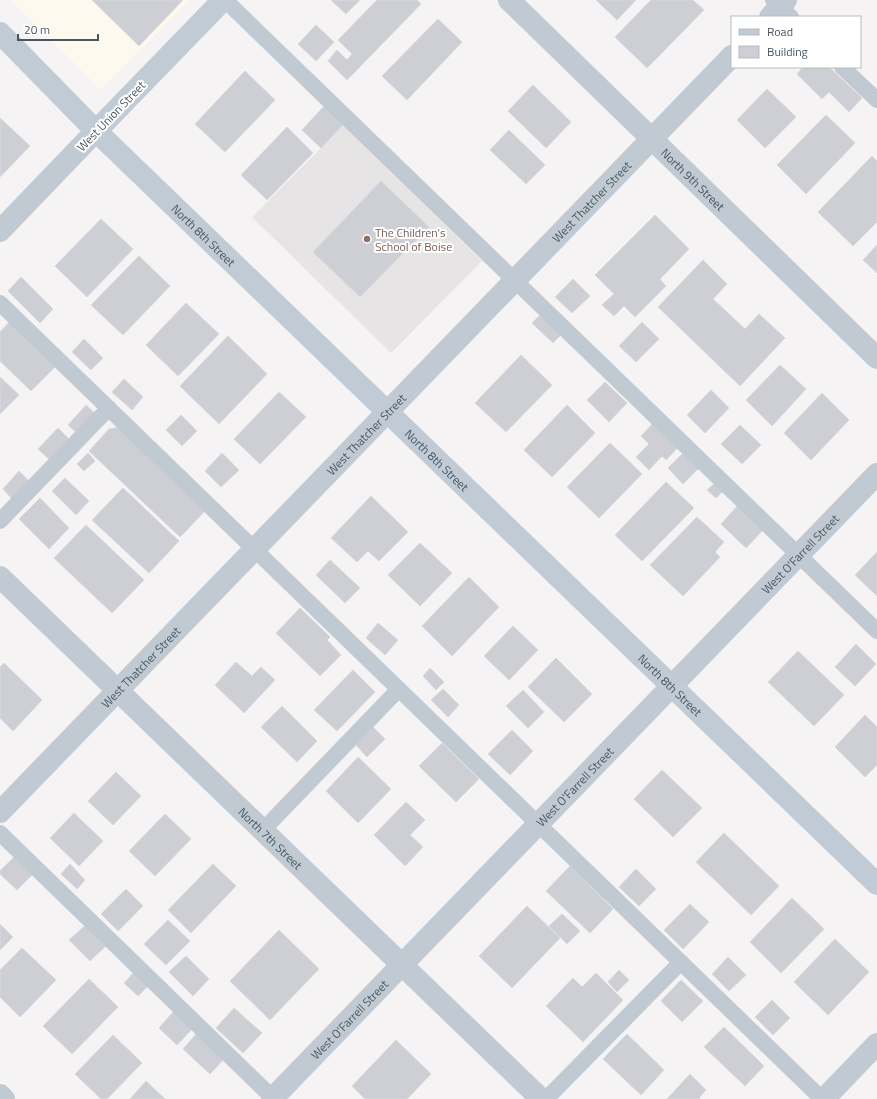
<svg xmlns="http://www.w3.org/2000/svg" width="877" height="1099" viewBox="0 0 877 1099" font-family="'Titillium Web',sans-serif">
<style>
.commercial{fill:#fdf9ef}
.education{fill:#e6e4e5}
.building{fill:#cdcfd5;stroke:#d7d9de}
.lines{fill:none;stroke-linecap:round;stroke-linejoin:round}
.lane{stroke:#c1cad2;stroke-width:16}
.street{stroke:#c1cad2;stroke-width:22}
.secondary{stroke:#c1cbd6;stroke-width:22}
.education-dot{fill:#8d6e63;stroke:#fff;stroke-width:1.5}
.labels{text-anchor:middle;dominant-baseline:central;stroke-width:4;stroke-linejoin:round;paint-order:stroke}
.street-label{font-size:12px;fill:#4a5661;stroke:#fff}
.education-label{font-size:12px;fill:#785e54;stroke:#fff;text-anchor:start}
</style>
<rect width="100%" height="100%" fill="#f5f3f3"/>
<path class="commercial" d="M10 0H189L101 90Z"/>
<path class="education" d="M344 125 482 261 391 353 252 217Z"/>
<path class="building" d="M92 0H183L139 46Z
M331 0H360L346 14Z
M377 0H417L421 4 347 80 328 61 337 50 347 60 352 54 338 40Z
M596 0H636L617 20Z
M651 0H693L704 10 647 68 615 37Z
M438 19 462 42 407 100 382 76Z
M316 25 334 42 316 61 298 44Z
M803 67H829L862 98 849 112 829 92 822 99 797 74Z
M245 71 275 100 225 152 195 124Z
M533 85 571 122 546 148 508 111Z
M767 89 796 117 765 148 737 120Z
M326 104 346 122 321 148 302 130Z
M826 115 855 143 806 194 777 165Z
M0 118 30 146 0 177Z
M287 127 313 153 267 200 241 175Z
M509 130 545 165 526 184 490 150Z
M872 156 877 161V222L853 246 818 212Z
M381 181 429 227 360 297 313 252Z
M655 215 689 249 660 279 666 286 635 317 624 306 614 316 602 305 614 294 595 275Z
M101 219 133 249 87 297 55 266Z
M877 245V273L863 260Z
M139 256 170 286 123 335 91 305Z
M703 260 727 284 713 299 745 329 759 314 785 338 740 386 658 307Z
M21 277 53 309 40 323 8 291Z
M573 279 590 296 572 313 555 297Z
M186 303 219 334 178 376 146 345Z
M544 311 565 331 553 343 532 323Z
M12 319 58 364 31 391 0 361V332Z
M642 322 659 339 636 362 619 346Z
M228 336 267 374 219 424 180 386Z
M84 339 103 358 91 370 72 352Z
M521 355 552 385 506 432 475 403Z
M780 365 806 389 772 426 746 400Z
M0 377 19 395 0 414Z
M124 379 143 397 132 410 112 392Z
M605 382 627 403 609 422 587 400Z
M711 390 729 408 705 433 687 415Z
M279 392 306 417 260 464 234 439Z
M822 393 849 420 811 460 784 433Z
M86 405 97 415 79 435 68 425Z
M567 405 595 433 552 477 524 450Z
M181 415 197 431 182 446 166 430Z
M657 419 682 443 666 460 662 456 649 470 636 457 649 444 641 436Z
M740 425 761 445 742 464 721 444Z
M121 427 207 509 180 537 89 451 109 429Z
M58 428 73 443 53 463 38 449Z
M610 443 642 474 599 518 567 487Z
M687 449 702 465 683 484 668 468Z
M88 453 95 461 84 471 77 464Z
M222 453 239 470 221 487 205 471Z
M19 471 32 484 15 502 3 489Z
M65 478 89 501 76 515 52 491Z
M718 480 726 488 716 498 707 490Z
M666 482 694 508 642 561 615 535Z
M123 488 179 541 149 573 92 520Z
M371 496 408 532 379 561 368 551 357 562 331 538Z
M40 498 69 528 49 549 19 519Z
M740 503 766 527 746 548 721 524Z
M697 517 724 542 715 552 720 557 683 596 650 565Z
M86 525 144 580 112 613 54 558Z
M420 543 452 573 420 606 388 575Z
M877 552V596L855 575Z
M330 560 360 588 345 603 316 575Z
M469 577 499 607 452 656 422 626Z
M300 608 330 637 327 640 341 655 320 676 276 633Z
M378 623 398 640 385 655 366 638Z
M513 626 538 650 509 680 484 656Z
M856 644 876 664 855 686 835 667Z
M798 651 844 695 814 726 768 682Z
M556 658 592 694 564 722 528 687Z
M236 662 252 676 261 667 275 680 244 713 215 685Z
M4 663 42 700 13 731 0 718V667Z
M430 668 444 682 436 690 423 676Z
M353 670 375 692 337 731 314 710Z
M443 689 459 705 448 717 431 700Z
M523 690 544 712 528 728 506 706Z
M282 706 317 741 297 762 261 727Z
M865 715 877 727V765L865 777 835 747Z
M373 727 385 739 367 757 356 745Z
M512 730 533 751 510 775 488 754Z
M442 743 479 779 456 802 419 766Z
M358 757 391 789 358 823 326 791Z
M662 770 702 808 673 837 634 799Z
M116 772 141 796 113 825 88 801Z
M406 802 425 820 410 835 423 847 405 866 374 835Z
M74 813 103 841 79 866 50 838Z
M165 814 191 839 155 876 129 851Z
M724 833 779 886 751 915 696 862Z
M16 855 35 872 17 890 0 874V871Z
M70 864 85 880 77 889 61 874Z
M213 864 236 886 191 933 168 910Z
M570 866 613 909 590 933 546 891Z
M636 869 656 889 639 906 619 887Z
M126 889 143 906 118 931 101 914Z
M792 898 824 929 781 973 750 942Z
M690 904 709 922 683 949 664 930Z
M527 906 560 938 512 988 479 956Z
M562 914 580 931 567 944 549 926Z
M168 920 190 941 166 965 144 944Z
M90 921 110 942 90 961 69 940Z
M0 924 13 937 0 950Z
M279 930 319 969 270 1020 230 981Z
M835 939 869 972 828 1015 794 982Z
M22 948 56 980 20 1017 0 997V970Z
M186 956 209 979 193 996 169 972Z
M728 957 746 975 729 991 712 974Z
M136 970 150 984 138 996 124 983Z
M619 970 629 980 617 992 608 982Z
M596 973 623 1000 583 1042 546 1006 573 978 582 987Z
M89 979 118 1007 72 1054 43 1026Z
M681 980 703 1001 682 1022 661 1001Z
M772 1000 790 1018 773 1035 755 1017Z
M234 1008 262 1033 243 1053 216 1028Z
M174 1011 193 1028 177 1045 159 1028Z
M724 1027 764 1066 745 1086 704 1047Z
M198 1032 225 1058 210 1074 183 1049Z
M627 1034 664 1070 641 1095 603 1059Z
M113 1035 142 1063 107 1099H101L75 1074Z
M396 1040 431 1074 407 1099H365L352 1086Z
M690 1074 706 1090 699 1098 700 1099H667Z
M146 1081 165 1099H130Z"/>
<g class="lines">
<path class="lane" d="M225 0 877 631
M773 0 791 17
M842 67 877 100
M0 303 822 1099
M0 521 109 408
M263 830 399 689
M0 833 274 1099
M546 1099 681 962"/>
<g class="street">
<path id="s1" d="M509 0 877 358"/>
<path d="M770 17 786 0"/>
<path d="M0 231 96 131"/>
<path id="s2" d="M0 577 541 1099"/>
<path id="s3" d="M0 812 732 56"/>
<path d="M0 1095 4 1099"/>
<path id="s4" d="M272 1099 877 474"/>
<path d="M824 1099 877 1044"/>
</g>
<g class="secondary">
<path id="s5" d="M0 33 96 131 877 884"/>
<path d="M96 131 223 0"/>
</g>
</g>
<circle class="education-dot" cx="367" cy="239" r="4"/>
<g class="labels">
<g class="street-label">
<text transform="translate(111 116) rotate(-46)">West Union Street</text>
<text stroke="none"><textPath href="#s1" startOffset="257">North 9th Street</textPath></text>
<text stroke="none"><textPath href="#s3" startOffset="850">West Thatcher Street</textPath></text>
<text stroke="none"><textPath href="#s5" startOffset="287">North 8th Street</textPath></text>
<text stroke="none"><textPath href="#s3" startOffset="526">West Thatcher Street</textPath></text>
<text stroke="none"><textPath href="#s5" startOffset="611">North 8th Street</textPath></text>
<text stroke="none"><textPath href="#s4" startOffset="759">West O'Farrell Street</textPath></text>
<text stroke="none"><textPath href="#s3" startOffset="202">West Thatcher Street</textPath></text>
<text stroke="none"><textPath href="#s5" startOffset="935">North 8th Street</textPath></text>
<text stroke="none"><textPath href="#s4" startOffset="435">West O'Farrell Street</textPath></text>
<text stroke="none"><textPath href="#s2" startOffset="376">North 7th Street</textPath></text>
<text stroke="none"><textPath href="#s4" startOffset="111">West O'Farrell Street</textPath></text>
</g>
<g class="education-label">
<text x="375" y="232">The Children's<tspan x="375" dy="14">School of Boise</tspan></text>
</g>
</g>
<rect x="731" y="16" width="130" height="52" fill="#ffffff" stroke="#b7bbc0"/>
<rect x="739" y="29" width="20" height="6" fill="#c1cbd6" stroke="#b7bbc0"/>
<text x="767" y="36" font-size="12" fill="#4a5661">Road</text>
<rect x="739" y="46" width="20" height="12" fill="#cdcfd5" stroke="#b7bbc0"/>
<text x="767" y="56" font-size="12" fill="#4a5661">Building</text>
<path d="M18 34v6h80v-6" fill="none" stroke="#4a5661" stroke-width="2"/>
<text x="24" y="34" font-size="12" fill="#4a5661" stroke="#ffffff" stroke-width="3" paint-order="stroke">20 m</text>
</svg>
